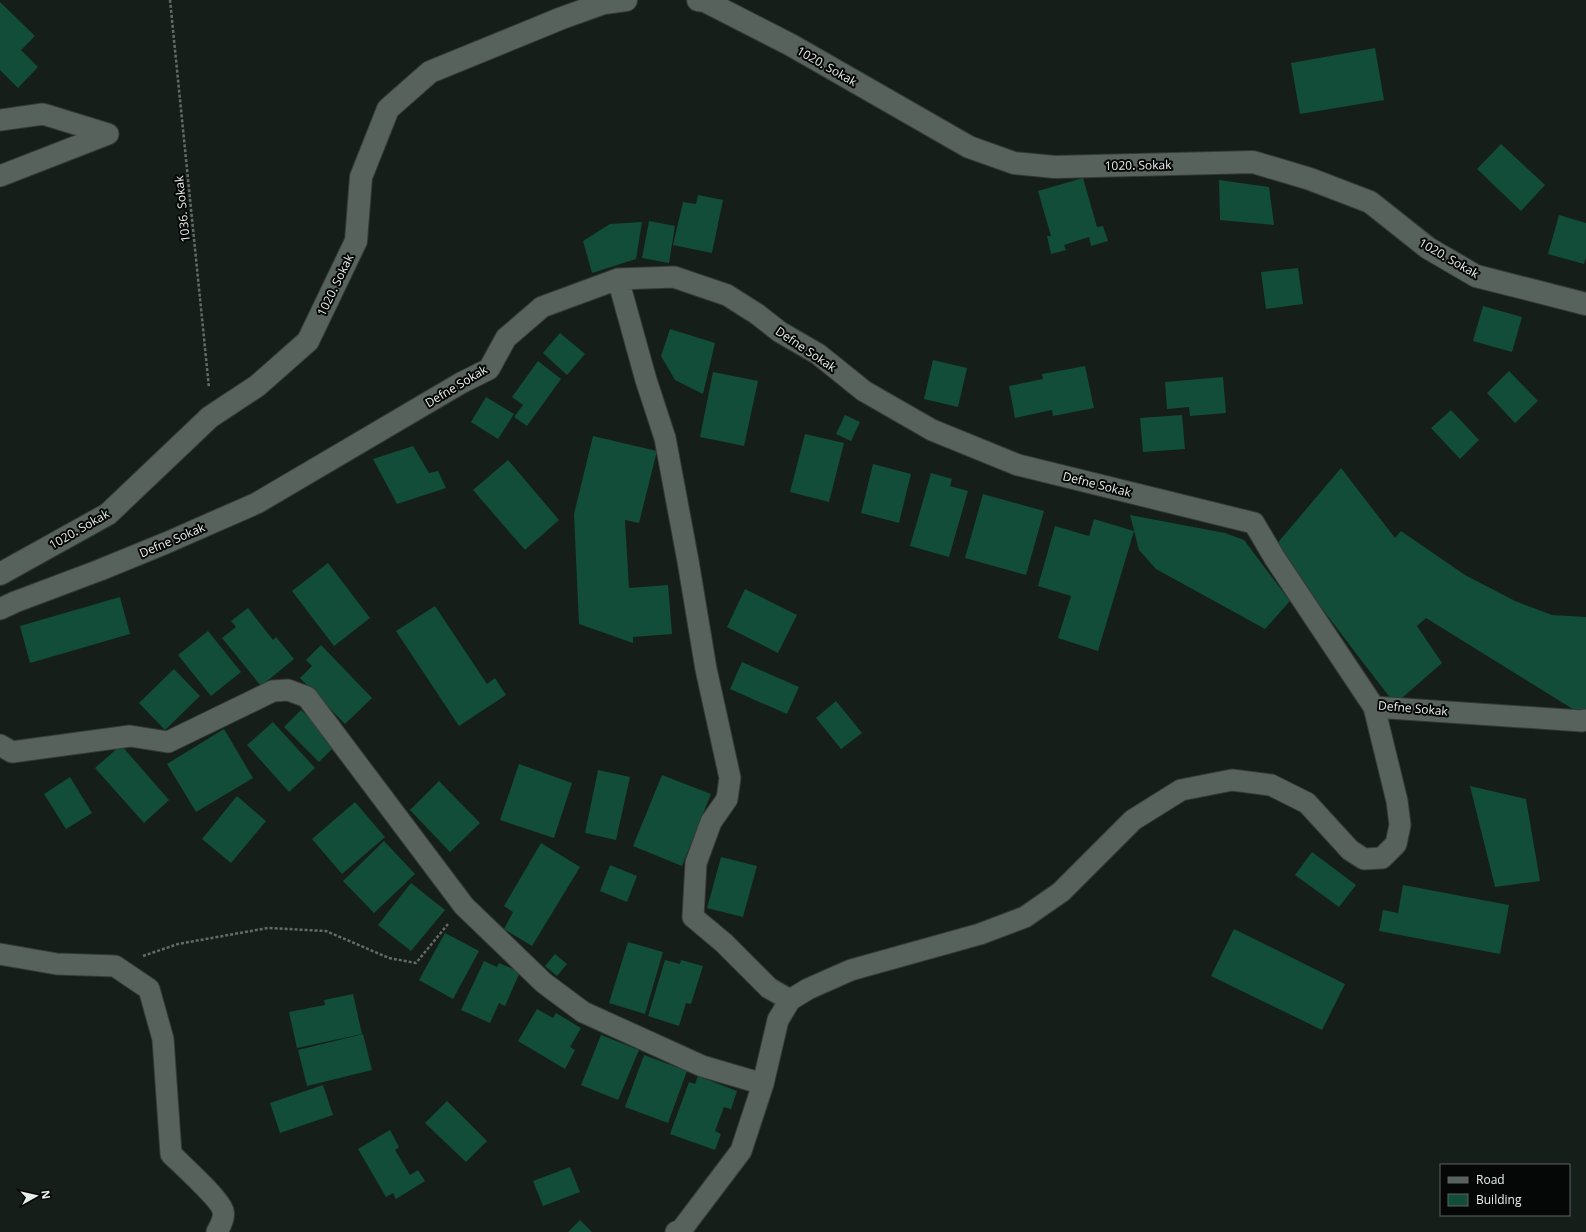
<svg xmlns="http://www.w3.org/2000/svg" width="1586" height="1232" viewBox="0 0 1586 1232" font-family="'Open Sans',sans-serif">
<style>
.building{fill:#114d38}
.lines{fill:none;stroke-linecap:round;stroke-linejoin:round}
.minor-casing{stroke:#353b38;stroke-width:23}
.tertiary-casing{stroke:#353b38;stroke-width:24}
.path{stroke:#636b67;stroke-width:2.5;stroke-dasharray:3 2;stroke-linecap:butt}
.minor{stroke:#58625d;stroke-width:21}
.tertiary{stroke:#58625d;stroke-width:22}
.labels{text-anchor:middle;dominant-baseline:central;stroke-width:4;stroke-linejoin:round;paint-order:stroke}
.street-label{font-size:12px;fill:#e8eeeb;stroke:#050706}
</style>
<rect width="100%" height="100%" fill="#161e1a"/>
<path class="building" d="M0 2 35 36 21 50 38 67 18 88 0 70Z
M1375 48 1384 100 1300 114 1291 63Z
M1501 144 1545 185 1521 211 1477 169Z
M1083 178 1097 227 1103 226 1108 241 1091 246 1089 237 1064 245 1066 250 1051 254 1047 236H1051L1038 191Z
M1219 180 1269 187 1274 225 1220 220Z
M698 195 723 200 712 253 673 245 683 202 696 204Z
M1559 215 1586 223V257L1584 264 1548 254Z
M649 221 675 226 669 263 642 258Z
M642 222 636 259 592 273 583 241 610 224Z
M1298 268 1303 304 1266 309 1261 272Z
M1483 306 1522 317 1512 352 1473 341Z
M670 329 715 343 703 394 675 380 661 356Z
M560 333 585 354 567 375 543 353Z
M933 360 967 368 958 407 924 399Z
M538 361 561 379 527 426 514 417 523 405 512 397Z
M1085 366 1094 408 1053 416 1052 410 1015 418 1009 386 1043 379 1042 374Z
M1509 371 1538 401 1515 423 1487 393Z
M713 372 758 381 744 446 700 437Z
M1223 377 1226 413 1190 416 1189 407 1167 409 1165 382Z
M486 397 514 414 498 439 471 422Z
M1451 410 1479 440 1460 459 1431 428Z
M845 415 860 422 851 441 836 434Z
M1182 415 1185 449 1143 452 1140 418Z
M805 434 844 443 829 502 790 492Z
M593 436 657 451 639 523 625 520 629 588 668 585 672 634 633 637V643L579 624 574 514Z
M413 446 429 473 438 471 446 488 397 504 373 459Z
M508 460 559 520 525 550 473 490Z
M873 464 911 474 899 523 861 513Z
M1341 468 1395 538 1401 531 1465 575 1515 601 1552 615 1586 617V714L1584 716 1426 618 1417 626 1442 663 1395 704 1358 656 1275 546Z
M931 473 952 479 950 486 968 491 949 557 910 546Z
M983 494 1044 511 1026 575 965 558Z
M1130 515 1225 533 1244 540 1290 601 1265 629 1156 569 1139 550Z
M1094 519 1134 531 1098 651 1058 638 1071 596 1038 586 1055 526 1089 536Z
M328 563 370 618 334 646 292 591Z
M745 589 797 615 778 653 727 627Z
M120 597 130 634 30 663 20 626Z
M435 606 487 684 495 678 506 695 459 726 396 631Z
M248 608 273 640 276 637 294 659 261 686 222 638 236 627 231 621Z
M208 631 241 672 211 696 178 655Z
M321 645 372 698 345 724 300 678 312 666 306 660Z
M742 662 799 687 787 714 730 689Z
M174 669 200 696 165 730 139 703Z
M836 701 862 733 841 749 816 718Z
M301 710 336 745 319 762 284 727Z
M273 722 315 768 289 792 247 745Z
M224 729 253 778 196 812 167 764Z
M121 745 169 800 144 823 95 768Z
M519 764 572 783 554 838 500 820Z
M598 770 630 777 616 840 585 833Z
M662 775 711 794 682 866 633 846Z
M70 777 92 813 66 829 44 794Z
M439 781 480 823 450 852 410 810Z
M1470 786 1526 799 1540 881 1495 887Z
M237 796 266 821 231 863 202 839Z
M355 802 385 837 342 874 312 839Z
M384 841 415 874 374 913 343 881Z
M541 843 580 867 532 946 504 929 513 912 504 906Z
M1312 852 1356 885 1339 907 1295 875Z
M721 857 757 866 743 917 707 908Z
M610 865 637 876 627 902 600 891Z
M411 883 445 910 411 951 378 925Z
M1403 885 1509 905 1500 954 1379 931 1383 910 1398 913Z
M1234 929 1345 984 1322 1030 1211 976Z
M445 933 479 951 453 999 419 980Z
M628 942 663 952 645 1014 609 1003Z
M555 954 567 964 557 976 545 966Z
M665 960 680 964 681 960 703 966 691 1004 686 1003 679 1026 648 1016Z
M484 961 497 967 499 963 520 972 505 1006 499 1003 490 1023 461 1010Z
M353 994 362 1034 297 1048 289 1012 325 1005 324 1000Z
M537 1009 553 1018 556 1013 581 1028 570 1047 575 1050 565 1069 518 1041Z
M363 1034 372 1070 307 1086 298 1050Z
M601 1035 639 1050 618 1100 581 1085Z
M644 1055 687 1071 668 1123 625 1107Z
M698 1076 737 1091 731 1109 724 1107 715 1131 721 1134 715 1150 670 1134 689 1082 695 1084Z
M323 1085 333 1115 280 1133 270 1103Z
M447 1101 487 1141 466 1162 425 1123Z
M390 1130 399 1147 395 1150 410 1175 418 1170 425 1181 396 1199 393 1193 386 1197 358 1149Z
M570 1167 580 1192 543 1206 533 1181Z
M580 1220 592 1232H568Z"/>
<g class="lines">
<defs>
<path id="minor" d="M0 120 43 114 108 134 0 176
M618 279 646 380 665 438 688 561 706 669 730 778 727 799 711 822 696 863 693 917 724 943 769 988 790 1000
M0 609 15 602 100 570 166 543 257 503 461 383 489 369 506 338 542 307 618 279 674 277 727 295 757 314 780 332 818 354 864 391 932 430 1018 465 1254 523 1274 557 1374 707 1582 721 1586 720
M0 745 12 752 130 736 168 742 273 691 288 690 307 697 464 906 544 983 583 1012 702 1066 763 1084
M0 954 57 964 115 966 149 989 163 1039 171 1154C181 1164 221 1200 223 1211 225 1218 220 1226 217 1232
M676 1232 682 1229 741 1151 763 1084 778 1020 790 1000 808 989 851 970 980 934 1025 917 1061 892 1133 820 1181 790 1232 780 1271 785 1307 803 1350 850 1364 859 1382 858 1396 844 1400 825 1397 801 1374 707"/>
<path id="tertiary" d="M698 0 705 1 791 45 969 147 1014 163 1055 167 1253 162 1310 179 1370 202 1428 248 1476 276 1586 304
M0 574 108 514 210 417 257 386 308 341 356 241 361 177 388 109 430 72 562 18 604 3 626 0"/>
</defs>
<use href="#minor" class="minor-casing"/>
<use href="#tertiary" class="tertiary-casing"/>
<path class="path" d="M170 0 209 388
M143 956 178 944 268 928 326 931 389 958 416 963 448 924"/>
<use href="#minor" class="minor"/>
<use href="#tertiary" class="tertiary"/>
</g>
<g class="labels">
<g class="street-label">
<text transform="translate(827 66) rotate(30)">1020. Sokak</text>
<text transform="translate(1138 165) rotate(-1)">1020. Sokak</text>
<text transform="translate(182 209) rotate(-96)">1036. Sokak</text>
<text transform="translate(1449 258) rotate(30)">1020. Sokak</text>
<text transform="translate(335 285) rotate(-64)">1020. Sokak</text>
<text transform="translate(806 349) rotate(34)">Defne Sokak</text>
<text transform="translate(456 386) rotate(-31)">Defne Sokak</text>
<text transform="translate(1097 484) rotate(14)">Defne Sokak</text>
<text transform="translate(79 529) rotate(-30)">1020. Sokak</text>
<text transform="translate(172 540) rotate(-23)">Defne Sokak</text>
<text transform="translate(1413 708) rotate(5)">Defne Sokak</text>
</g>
</g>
<rect x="1440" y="1164" width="130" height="52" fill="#050706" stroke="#606362"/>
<rect x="1448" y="1177" width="20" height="6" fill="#58625d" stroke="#606362"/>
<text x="1476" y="1184" font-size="12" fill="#e8eeeb">Road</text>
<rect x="1448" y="1194" width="20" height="12" fill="#114d38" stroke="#606362"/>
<text x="1476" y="1204" font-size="12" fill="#e8eeeb">Building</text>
<g transform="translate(36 1196) rotate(82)" stroke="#050706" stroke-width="3" paint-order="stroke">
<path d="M0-3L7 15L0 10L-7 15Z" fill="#e8eeeb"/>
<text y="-6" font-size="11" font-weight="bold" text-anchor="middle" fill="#e8eeeb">N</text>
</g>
</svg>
